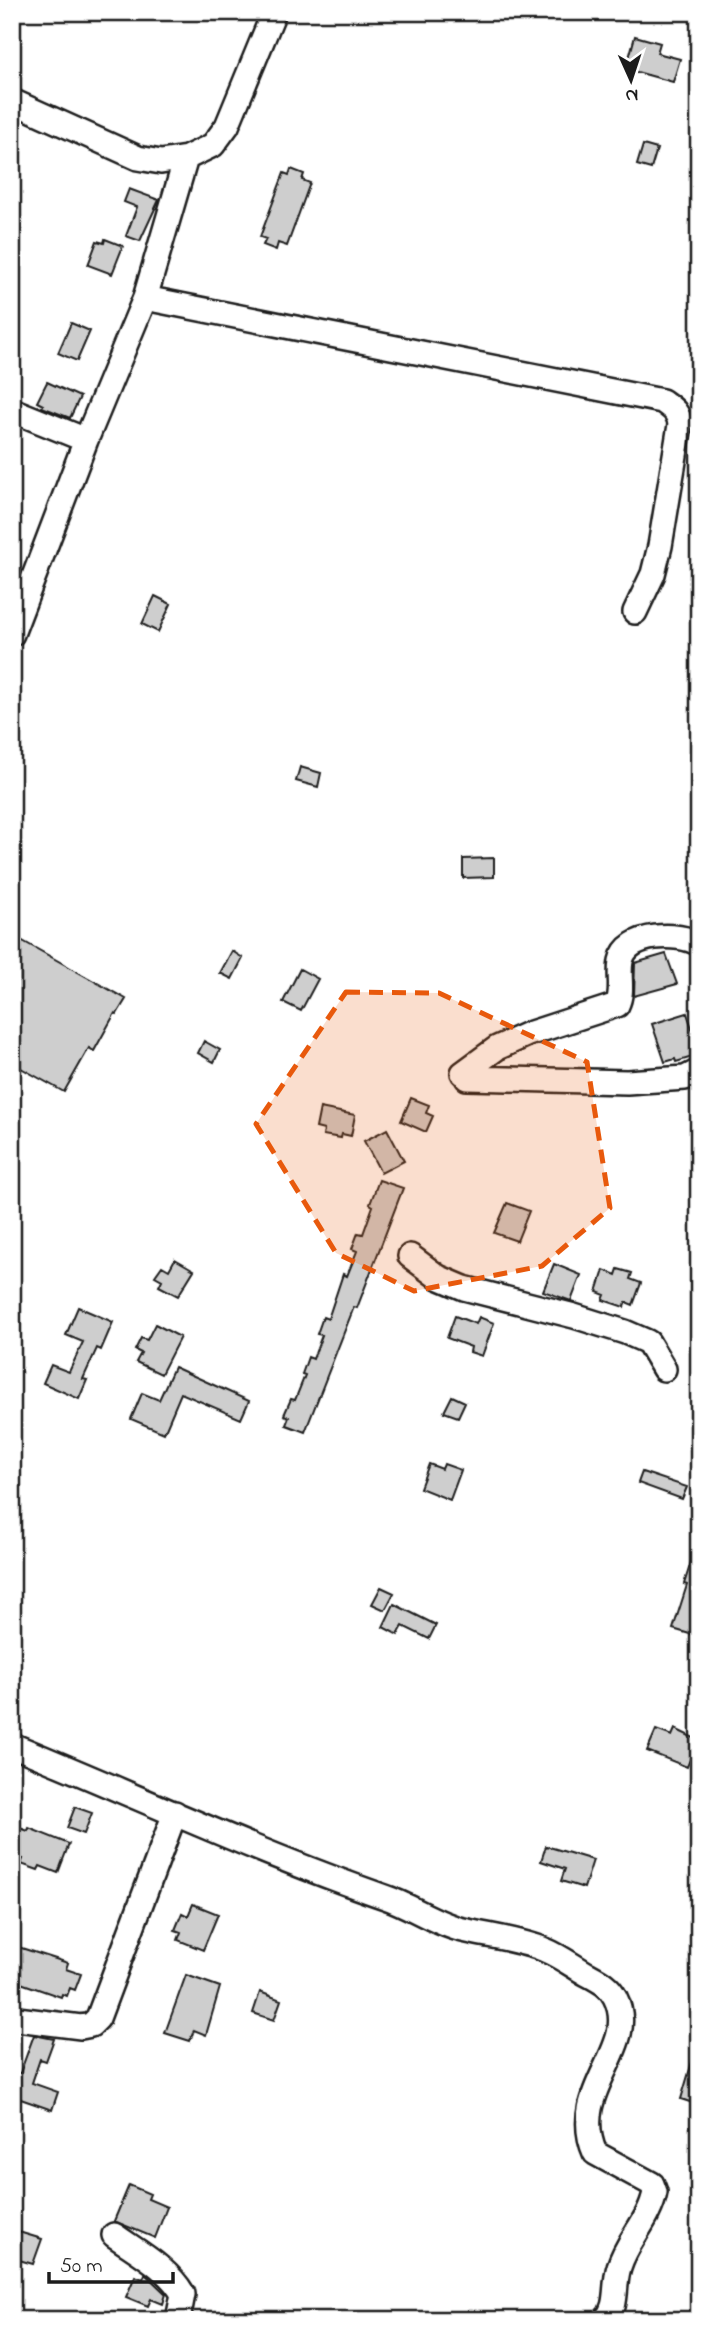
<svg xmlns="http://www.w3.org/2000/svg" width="711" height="2332" viewBox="0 0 711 2332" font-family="'Indie Flower',sans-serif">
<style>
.building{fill:#cecece;stroke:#1c1c1c;stroke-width:2}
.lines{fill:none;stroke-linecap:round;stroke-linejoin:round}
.minor-casing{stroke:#1c1c1c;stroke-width:28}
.minor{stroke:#fff;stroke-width:23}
.marked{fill:#e8590c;fill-opacity:0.2;stroke:#e8590c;stroke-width:5;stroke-dasharray:14 9;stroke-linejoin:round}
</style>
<rect width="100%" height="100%" fill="#fff"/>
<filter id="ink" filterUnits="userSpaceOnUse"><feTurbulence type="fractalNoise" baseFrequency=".0143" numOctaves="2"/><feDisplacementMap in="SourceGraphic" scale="14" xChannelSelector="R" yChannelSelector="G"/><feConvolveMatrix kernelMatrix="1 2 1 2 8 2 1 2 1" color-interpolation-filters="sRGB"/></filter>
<g filter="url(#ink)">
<path class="building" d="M635 36 660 43 657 53 680 59 673 82 626 69Z
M643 145 657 149 651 169 637 165Z
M291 169 304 174 302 180 310 183 287 246 278 243 276 250 263 245 266 239 260 237 284 173 289 175Z
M129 189 159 200 140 241 126 236 137 207 124 202Z
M105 239 123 246 112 274 88 265 97 241 104 243Z
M71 323 90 331 77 361 58 353Z
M47 382 80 397 70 418 42 407 43 405 37 402Z
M155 596 171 604 158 632 142 624Z
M300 767 321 773 318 787 296 781Z
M494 858V877L463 878V859Z
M12 935 126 999 117 1014 115 1013 94 1051 89 1048 64 1092 12 1063Z
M232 951 243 958 232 979 220 973Z
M666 954 677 984 634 996 635 963Z
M300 969 318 979 301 1011 283 1002Z
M687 1013 699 1050 694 1052 696 1056 676 1062 675 1059 665 1062 652 1024Z
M204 1041 220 1050 214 1062 198 1053Z
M411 1098 429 1105 426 1113 433 1116 426 1132 401 1121Z
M320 1108 355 1115 351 1136 342 1134 341 1138 323 1135 324 1130 316 1128Z
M387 1129 404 1161 381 1173 364 1141Z
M379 1180 403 1188 357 1308 354 1307 305 1432 286 1425 289 1417 284 1415 291 1399 295 1400 305 1375 302 1374 308 1357 313 1359 322 1335 317 1334 323 1317 328 1319 343 1274 347 1276 357 1251 352 1249 358 1233 363 1234 373 1206 370 1204Z
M507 1203 529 1211 517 1241 494 1233Z
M175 1259 194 1270 178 1296 159 1286 162 1280 155 1276 162 1266 169 1270Z
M554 1264 581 1275 571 1301 543 1291Z
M618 1269 632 1273 630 1279 641 1283 633 1305 626 1302 624 1307 603 1300 605 1295 597 1292 604 1270 616 1275Z
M78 1307 113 1322 101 1350 97 1348 83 1379 87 1380 79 1399 43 1383 51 1365 69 1372 83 1342 66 1335Z
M455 1316 476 1324 479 1317 494 1323 482 1356 470 1352 471 1347 447 1338Z
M155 1324 180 1337 161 1374 136 1362 141 1353 135 1350 141 1338 147 1340Z
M174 1367 249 1401 241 1419 181 1393 164 1433 131 1419 142 1393 159 1400Z
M452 1396 465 1402 458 1417 444 1412Z
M429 1464 442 1469 444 1464 461 1470 450 1500 420 1488Z
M642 1472 687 1487 682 1499 638 1483Z
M696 1547H699V1619L693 1635 673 1629 687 1585 684 1584Z
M381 1587 394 1593 385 1610 372 1604Z
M394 1604 436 1625 429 1639 403 1626 398 1635 383 1627Z
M675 1729 698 1740 687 1767 647 1751 656 1730 672 1736Z
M75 1807 92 1813 84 1834 67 1828Z
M12 1825 28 1831 29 1828 69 1844 58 1873 40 1866 38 1870 21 1864 23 1859 16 1857 20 1846 12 1843Z
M546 1846 593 1860 584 1888 561 1881 565 1869 541 1861Z
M193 1904 218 1914 203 1950 178 1940 181 1932 175 1930 182 1913 188 1916Z
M12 1945 68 1963 66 1969 81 1974 75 1990 70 1988 67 1996 62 1994 61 1997 12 1980Z
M186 1975 220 1987 206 2035 194 2030 190 2041 165 2033Z
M260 1992 281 2000 274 2020 253 2013Z
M34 2035 54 2039 46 2061 40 2059 32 2083 58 2092 52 2110 12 2096V2087L17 2073H20Z
M695 2052 699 2053V2105L681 2099Z
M129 2185 150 2194 148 2199 167 2207 155 2238 114 2221Z
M12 2230 42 2239 33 2264 12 2258Z
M145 2274 166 2294 163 2304 151 2299 148 2306 126 2297 135 2276 143 2279Z"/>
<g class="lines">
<defs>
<path id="minor" d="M12 101 138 158 161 162 186 158 213 145 227 126 274 12
M145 298 662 401C672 408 679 412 680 425L660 546 653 574 635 612
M12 410 86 440
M12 634 86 440 145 298 186 158
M463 1073 497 1048 528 1034 617 1005C624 991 618 976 621 961 627 932 679 932 699 944
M467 1078 627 1082 685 1078 699 1071
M410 1256 438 1277 464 1288 574 1316 625 1332 648 1342 664 1369
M12 1745C137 1796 258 1853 385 1897 412 1906 436 1924 463 1930 488 1936 522 1940 545 1950 560 1956 573 1966 587 1974 598 1980 609 1985 615 1997 641 2049 567 2089 595 2153L652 2184 655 2192C650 2220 627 2240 619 2267 613 2285 619 2307 605 2320
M17 2019 81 2027 91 2025 98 2018 175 1813
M114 2235C138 2252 168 2268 183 2294L178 2320"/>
</defs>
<use href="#minor" class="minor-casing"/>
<use href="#minor" class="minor"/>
</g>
</g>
<path class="marked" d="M346 992 439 993 587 1062 610 1208 542 1266 414 1291 336 1253 256 1124Z"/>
<rect width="711" height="2332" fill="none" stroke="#fff" stroke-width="42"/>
<rect x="21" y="21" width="669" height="2290" fill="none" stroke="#1c1c1c" stroke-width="2.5" filter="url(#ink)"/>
<g transform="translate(631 80) rotate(177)" stroke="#ffffff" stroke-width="5" paint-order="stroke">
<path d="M0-5L12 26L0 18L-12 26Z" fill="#1c1c1c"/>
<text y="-10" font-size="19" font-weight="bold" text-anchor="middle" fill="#1c1c1c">N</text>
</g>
<path d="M49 2272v10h124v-10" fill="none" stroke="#1c1c1c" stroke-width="3.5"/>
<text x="60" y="2272" font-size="21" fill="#1c1c1c" stroke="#ffffff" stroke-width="5" paint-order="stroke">50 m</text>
</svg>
